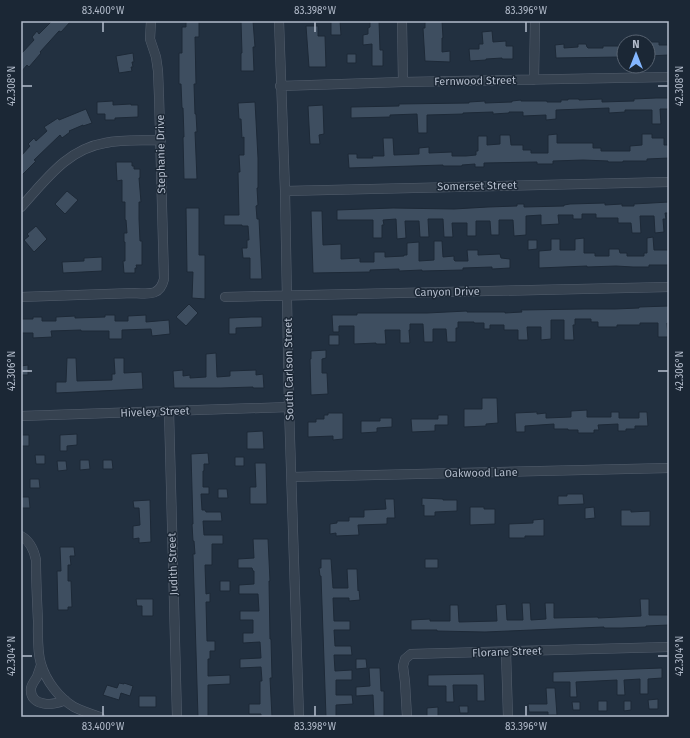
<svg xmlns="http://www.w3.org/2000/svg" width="690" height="738" viewBox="0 0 690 738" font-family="'Fira Sans',sans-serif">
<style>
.building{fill:#3e4e60;stroke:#1d2937}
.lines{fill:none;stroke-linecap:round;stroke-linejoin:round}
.minor-casing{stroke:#545f6e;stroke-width:10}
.minor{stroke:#364250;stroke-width:9}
.ticks{fill:none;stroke:#b3bccb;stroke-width:1.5}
.labels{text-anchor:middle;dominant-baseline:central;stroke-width:3;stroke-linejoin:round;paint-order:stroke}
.street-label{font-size:11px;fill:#b3bccb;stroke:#1b2735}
.neatline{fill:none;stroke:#b3bccb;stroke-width:1.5}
.ticks-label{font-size:10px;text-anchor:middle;fill:#b3bccb}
</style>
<rect width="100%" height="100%" fill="#223040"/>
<path class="building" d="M52 21H71L61 32 59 31 40 52 41 53 29 67 27 65 21 72V54L34 40 32 37 37 31 39 34Z
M186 21H199V37H195L196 84H194L195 114H196L197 132H195L197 179H184L183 137H184L183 108H182L181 84H179V53H182V27H186Z
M241 21H253L255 47H253L254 71H241V53H242Z
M331 21H340L341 35H331Z
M370 21H379L380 50H383V66H372V44L363 45V35L368 34V28L370 27Z
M425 21H442L443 38H442V52L450 51V62L425 61 423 28H425Z
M306 26H318V36H325L326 67H309Z
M492 31 493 42 506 41V46H513V59H502V58L486 59V60L470 61 469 49H479V44H483L482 32Z
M650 42H659V45H668V55L650 56Z
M564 44V48L578 47V44H586L587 47 588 48H603V46H619V57L556 58 555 45Z
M133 53 134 62H132L133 67H131L132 71 119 73 116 56Z
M347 54H356V63H347Z
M656 98H669V109H660L661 124H652V110H625V112L609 113V108L556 110V119L546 120V115L523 116V112H509V113L493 114V112L463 113V114L427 115V133H418L417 114 390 115V117L351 118V107L399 106V104L469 103V102L485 101V103L512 102V101L521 100V101H547V102H561V100H568V99H579V100L602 99V102L634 101V99Z
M113 101V105L131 104V105H138V117L115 118V120H105V114H97V102Z
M255 102 258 158V188H257L258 205 256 206 257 219H259L262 279H250V258H243L242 248H247V240H249L248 226H242V225H224V215H239L238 172H240L239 155H244V137L242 138 241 119H239L238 103Z
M323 105 324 134 319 135 320 144H310L308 106Z
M86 109 92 123 83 126V125L69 131 70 132 62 138 60 135 34 160 36 161 21 176V156L30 146 28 144 34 138 36 141 47 131 44 127 58 118 59 120Z
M557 134V143H593V148H601V151H630V146L642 145V134H652V138H664V145H669V158L647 159V161H623V162H608V161L583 160 553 161V164H537V162L484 163V167H475V164L462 165V166H443V165L349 168 348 154H357V158H373L372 156H384L383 138H393L394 155 419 154V148L429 147V153L452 152V156H466L476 155V151H478V136H487V145L500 144V135H510L511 145H523V150H531V153H548V135Z
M116 162H132V166H134V169H140V178H139L141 202H139V219L140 241H142V265H136L137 268H135V273H124L123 261H125V242H124V233H127L126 220H125V202H122V180L117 181Z
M67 191 78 200 65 214 55 204Z
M669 202V213H665L666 219H663L664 232 655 233 654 216H640L641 233H632L631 223H618V218H596V214H582V219H573V215H558L559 224 541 225V215L526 216V235L514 236 513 220H499V235H491L490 221H476V236H467V223H452L453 237H444L443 219H428L429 237H420L419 221H405L406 238 397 239 396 219 383 220 384 225H382V238H373V220H337V210L393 208 454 209 488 207 517 206V204H524V207L564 206V205L570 204 605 203V205L622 204V206H634V204Z
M186 208H199V255H205V299L192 298 193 272H187Z
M311 211H322L323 245 341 244V259L360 258V262H374V252H385V257L404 256V255H407V243L419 242V261L434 260V241H442L443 257 454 256V260L455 261H468L467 250H478V255L500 254 501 258 510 259V268L492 269V267L463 268V270L422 271V270L399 271V269L370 270V272L313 273Z
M36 226 47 239 34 252 24 240 29 236 27 234Z
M653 237 654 250H669V265H649V267H633L616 266 587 267V266L539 268V251L551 250V239H560V250H575V239L584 238V253H595V256H609V249H619L620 253H627V256H644V253H647V238Z
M528 240H537V249L528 250Z
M102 257V271L63 273 62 262 84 261V258Z
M189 304 198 313 186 326 176 317Z
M669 306V323H667L668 337H658V323H640V325H617V327H598V322H591V319H575V325H573L574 340H564V320H551V339L541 340V327H527L528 340H518V330H504V325H490V329H484V323H474V322H458V328H456V342H447L446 329H433V342H424L423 324H410V330H409L410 343H400V330H385L386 344H376V343L354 344V326H339V332H333L332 315H357V313H427L467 311V312H505V313L522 312 521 310 584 309H615L639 308V307Z
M105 315H115V321H128V316L146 315V322L169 320 170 334 152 336 151 329 122 330V339H109V331H81V330L51 331 52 337 33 338V333H21V319H33V317H42V321H56V317L75 316V318L105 317Z
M251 317H262V327L236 328V334H229V318Z
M329 335H339V345H329Z
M326 350V358L322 359V373H327L328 394 311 395 310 359H311V351Z
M216 353 217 377 230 376V371L256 370V375L263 374 264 388H253V387L221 388H174L173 371 183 370V376L190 375V378L206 377V354Z
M67 358H76L77 381 112 380V374H115L114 358H124V373L142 372 143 389 56 393V382H66Z
M28 365V375H21V366Z
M482 398H497L498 423 486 424V426L464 427V409H482Z
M587 410V417H611V412H619V418H639V412H647L648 426H635V429H626V431H618V424L598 425 599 430H594V433H578V430H568V429H554V424L525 426V432H516L515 413 537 412V414L546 413V418L571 417V411Z
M328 413H343V439L333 440V436L308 437V422H316V419H324V415H328Z
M438 415H448V425H435V431L412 432 411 419H438Z
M380 418H392V427L377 428V432L361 433V421H380Z
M263 431 264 449H247V432Z
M77 434V445L67 446V451H60V435Z
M21 435H29V446H21Z
M208 453 209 464H204V471H203V487H209V494H201L202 510H205L206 512H221L222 521H203L204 535H223V544H212V565H205L206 594 210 593V602H206L207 641H215V651H210V659H208V676L230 675V684L208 685V717H198L193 554H195L194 541H193L192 524H193L191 454Z
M35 455H45V464H36Z
M235 457H244V466H235Z
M80 460H89L90 469 80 470Z
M103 460H112L113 469H103Z
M57 461H66L67 470 58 471Z
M255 463H266L267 504H250V487H256Z
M30 479H39L40 488H30Z
M218 489H227L228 498H218Z
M567 494H583L584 504 558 505V496H567Z
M21 497H29L30 508H21Z
M422 498 443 499V500H457V511L435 512V516H424V505L422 506Z
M385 499H394L395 518H387V524L358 525 359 535 336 536V533L330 534V524L337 523V521H349V517H364V510L386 509Z
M150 500 151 542 139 543V538L133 539V526L140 525 139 508H134L133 501Z
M470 507H484V509H495V524L470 525Z
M594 507 595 518 585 519V508Z
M621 510H631V512L650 511V526H621Z
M544 519V536H525V538H509V524L533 523V520Z
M253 539H268L270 581H269L270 639H271L272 678H270L272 717H261V714H249V704H260V681H262L261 667 240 668V659L261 658 260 642 243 643V633H253V620H240V611H259L258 594H239V585L254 584V571H253L252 568H238V559L254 558Z
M60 547H74L75 556H70L71 565H68V581H71L72 607H68V610H58L57 571H61Z
M321 559H331L333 588H348L347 569H357L358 591 359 590 360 600 349 601V598H333L334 621H350V630H334L335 646H351L352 655H334L335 671 352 670V680H336V695H352L353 704 336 705V717H326L321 576H320L319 568H321Z
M425 559H438V568H425Z
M220 581H230V591H220Z
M136 599H153V616H142V606H137Z
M640 599H649V615H669V625L646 626V627L622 628H604V627L485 632 437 631V630H411V620L430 619V621H450V605H458L459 622 497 621 496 605 506 604 507 620H523L522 603H530L531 620 546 619 545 603H554V618L598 617V618L641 616Z
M356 659H366L367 668 356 669Z
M369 668H380L381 691H384V717H374L373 695 356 696V687L370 686Z
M662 668V678L648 679V694H640V679L624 680 625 695H617V680L576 682 577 697H570V682H553V672Z
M484 674 485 701H477V685H453L454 702H446V686H428V675Z
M119 683 124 684V683L133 686 130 696 121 693 119 700 103 695 107 685 117 688Z
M546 688H555L557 715H548V712H529L528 704H547Z
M139 696H156V707H139Z
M658 699V709H649L648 700Z
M598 701H607V711H598Z
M624 701H631V710L624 711Z
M572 702H580V710H573Z
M459 706H468V713H460Z
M438 707V717H427V708Z"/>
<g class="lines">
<defs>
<path id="minor" d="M279 21 285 191 289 407 299 717
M402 21 403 82
M534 80 535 21
M280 86 403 82 669 77
M285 191 669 182
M21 207C45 181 67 149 105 143 123 139 142 141 161 140
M21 297 134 293C149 294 160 296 164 279L159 96 158 71 156 57 150 39 151 21
M225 297 669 287
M169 411 177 717
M21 416 289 407
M292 477 669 468
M21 536C30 541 34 550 36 560 36 581 37 601 38 621 38 635 37 651 41 664 46 681 59 698 74 707 82 711 91 714 100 717
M506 652 508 717
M41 665C40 669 38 673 37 677 35 680 32 684 31 688 29 707 54 706 65 700
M407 717 405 682 403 666 405 659 411 654 669 647"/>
</defs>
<use href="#minor" class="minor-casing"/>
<use href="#minor" class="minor"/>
</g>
<path class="ticks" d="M103 22V32M315 22V32M526 22V32M22 86H32M658 86H668M22 371H32M658 371H668M22 656H32M658 656H668M103 706V716M315 706V716M526 706V716"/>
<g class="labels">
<g class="street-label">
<text transform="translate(475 81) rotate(-1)">Fernwood Street</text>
<text transform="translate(161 154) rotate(-91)">Stephanie Drive</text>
<text transform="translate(477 186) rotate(-1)">Somerset Street</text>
<text transform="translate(447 292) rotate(-1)">Canyon Drive</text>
<text transform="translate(289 369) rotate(-91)">South Carlson Street</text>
<text transform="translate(155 412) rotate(-2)">Hiveley Street</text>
<text transform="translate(481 473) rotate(-1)">Oakwood Lane</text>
<text transform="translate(173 564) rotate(-92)">Judith Street</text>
<text transform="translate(507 652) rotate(-2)">Florane Street</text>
</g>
</g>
<rect width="690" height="738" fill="none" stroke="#1b2735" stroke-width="44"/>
<g transform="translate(636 54)"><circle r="19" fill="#1b2735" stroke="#586371"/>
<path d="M0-3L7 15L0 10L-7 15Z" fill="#83b6ff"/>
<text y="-6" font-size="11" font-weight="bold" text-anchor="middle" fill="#b3bccb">N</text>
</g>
<rect x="22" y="22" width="646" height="694" class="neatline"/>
<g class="ticks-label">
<text x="103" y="14">83.400°W</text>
<text x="315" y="14">83.398°W</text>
<text x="526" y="14">83.396°W</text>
<text transform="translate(11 86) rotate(-90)" y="4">42.308°N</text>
<text transform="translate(679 86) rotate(-90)" y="4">42.308°N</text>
<text transform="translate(11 371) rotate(-90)" y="4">42.306°N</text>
<text transform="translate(679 371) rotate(-90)" y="4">42.306°N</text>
<text transform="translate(11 656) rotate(-90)" y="4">42.304°N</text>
<text transform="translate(679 656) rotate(-90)" y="4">42.304°N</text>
<text x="103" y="730">83.400°W</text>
<text x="315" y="730">83.398°W</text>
<text x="526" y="730">83.396°W</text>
</g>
</svg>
